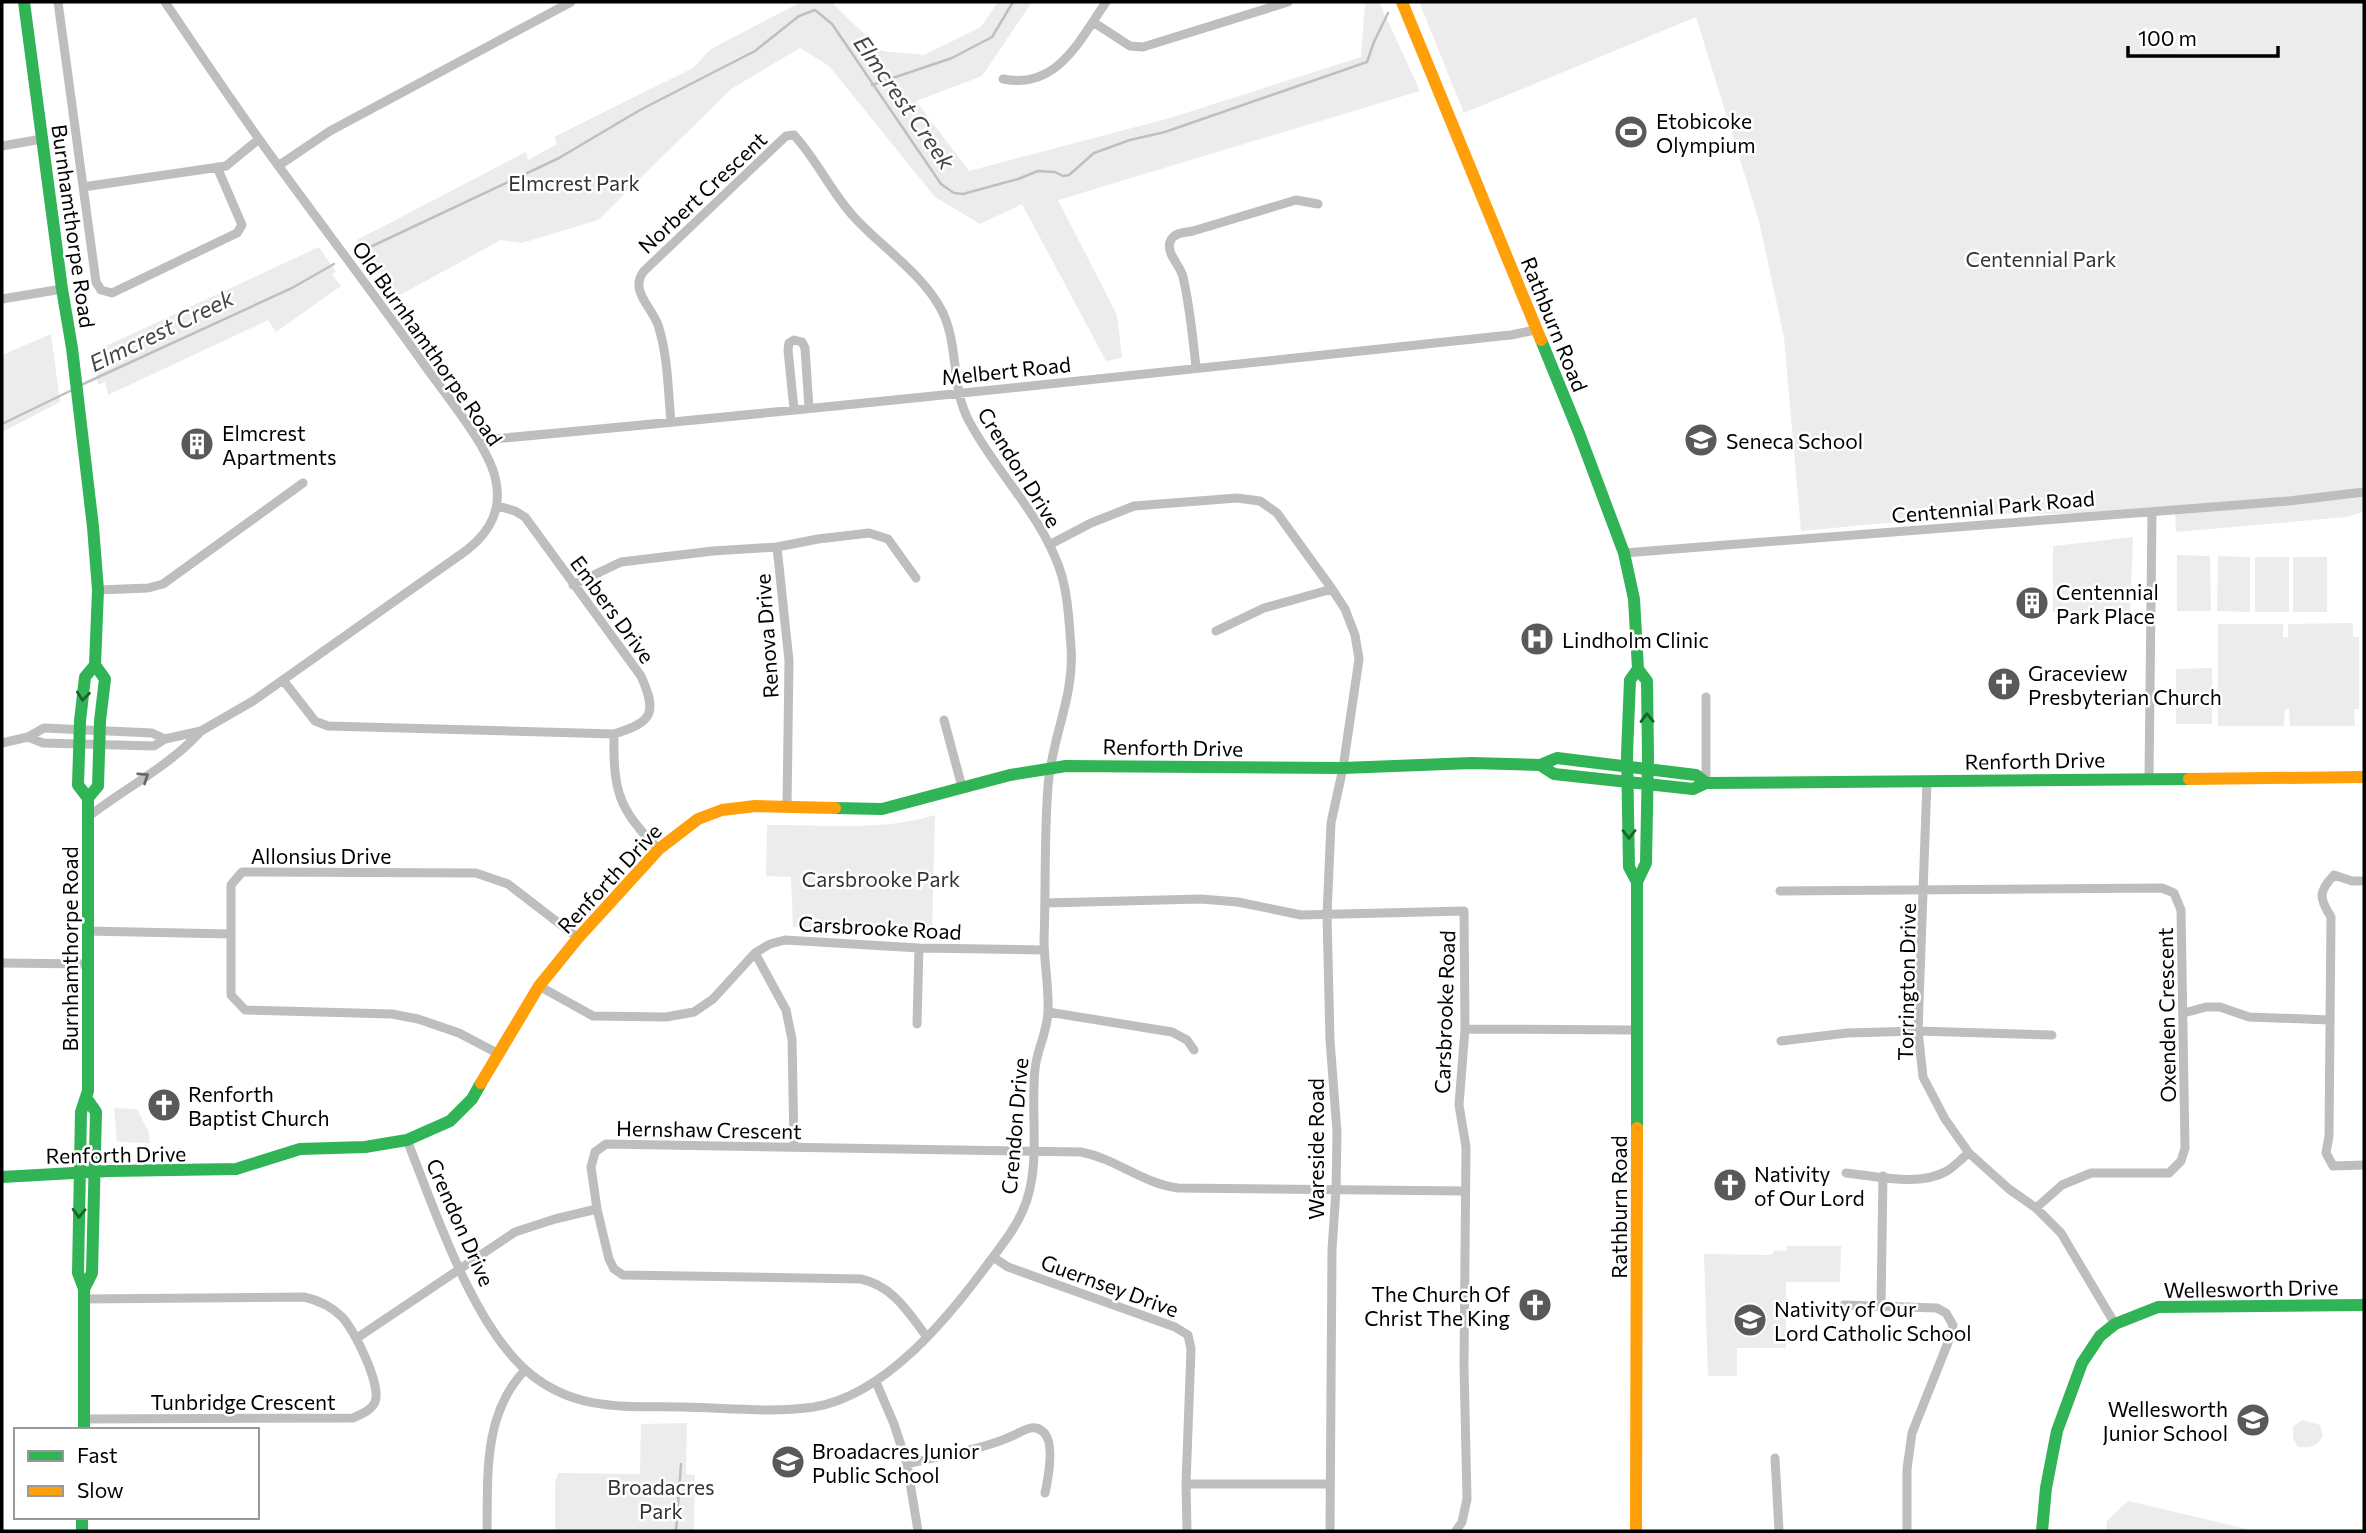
<svg xmlns="http://www.w3.org/2000/svg" width="2366" height="1533" viewBox="0 0 2366 1533" font-family="Commissioner,sans-serif">
<style>
.green{fill:#ececec}
.lines{fill:none;stroke-linecap:round;stroke-linejoin:round}
.stream{stroke:#bfbfbf;stroke-width:2.5}
.street{stroke:#bebebe;stroke-width:9}
.fast{stroke:#30b455;stroke-width:12}
.slow{stroke:#ff9f0a;stroke-width:12}
.oneway{stroke:#1a632f}
.oneway2{stroke:#686868}
.labels{text-anchor:middle;dominant-baseline:central;stroke-width:5;stroke-linejoin:round;paint-order:stroke}
.poi-label{font-size:21px;fill:#000;stroke:#fff;text-anchor:start}
.park-label{font-size:21px;fill:#333;stroke:#fff}
.street-label{font-size:21px;fill:#000;stroke:#fff}
.water-label{font-size:23px;font-style:italic;fill:#444;stroke:#fff}
</style>
<rect width="100%" height="100%" fill="#fff"/>
<path class="green" d="M801 2H831L882 51 924 55 981 27 998 2H1032L982 76 916 101 969 171 1170 118 1361 57 1365 2H1379L1420 91 1058 200 1117 315 1122 358 1106 361 1022 204 980 224 935 197 829 66 800 48 731 89 598 220 522 243 501 240 398 296 357 240 526 152 528 160 557 144 554 137 693 68 711 49Z
M1419 2H2364V511L2347 517 2176 532 2175 513 1984 514 1801 531 1784 337 1759 221 1696 17 1464 113Z
M319 247 336 272 332 274 341 286 276 332 268 320 108 395 105 382 98 385 93 352Z
M51 334 60 402 2 432V355Z
M2133 537 2130 613 2053 612V546Z
M2177 555 2210 556 2211 611H2177Z
M2218 556 2250 557V612L2217 611Z
M2255 557H2289V612H2255Z
M2293 557H2327V612H2293Z
M2353 623V637H2359V709H2354L2355 726H2290L2289 709H2285L2284 726H2218V624H2283V637H2288V624Z
M2212 668V724H2176V669Z
M935 815 932 932 793 927 791 877 766 876 767 825C823 824 880 832 935 815Z
M114 1108 137 1109 149 1133 150 1143 117 1142Z
M1787 1246H1841L1840 1282H1786V1348H1737V1376H1708L1704 1254 1771 1255 1775 1250 1787 1251Z
M2302 1420 2320 1425 2323 1436C2317 1447 2311 1448 2298 1447L2293 1438V1427Z
M687 1423 686 1474 695 1475 694 1531H555V1483L558 1473 640 1474 641 1424Z
M2128 1501 2256 1531H2106L2107 1521Z"/>
<g class="lines">
<path class="stream" d="M872 85 952 58 992 37 1013 2
M366 249 559 158 640 110 755 51 799 16 815 10 832 24 941 184 954 193 963 194 1018 179 1038 171 1055 172 1063 176 1069 175 1094 153 1130 140 1165 132 1367 62 1374 42 1388 13
M81 385 292 288 334 264
M2 424 72 390
M676 1531 681 1464"/>
<path class="street" d="M58 2 96 282 101 290 112 293 237 233 242 225 217 167
M1093 22 1130 46 1143 47 1288 2
M1003 79C1057 90 1080 40 1106 2
M2 146 42 139
M278 166 330 131 571 2
M83 187 226 166 259 139
M2 299 62 289
M1196 368C1193 338 1190 307 1183 277 1181 266 1166 254 1170 242 1174 232 1184 233 1193 231L1296 200 1318 204
M794 409 788 350 789 343 794 340 802 342 805 348 809 408
M480 444 493 439C833 408 1172 371 1511 335L1535 330
M1049 545 1091 523 1134 506 1237 498 1260 501 1277 513 1332 589 1345 609 1355 635 1359 659 1343 768 1331 823 1327 915 1330 1040 1337 1132 1336 1190 1332 1250 1330 1531
M777 547 789 661 787 806
M1624 553 2289 501 2364 492
M573 585 621 562 713 551 777 547 818 539 869 533 888 539 916 578
M98 590 148 588 163 584 303 483
M1216 631 1264 608 1332 589
M283 680 315 721 328 726 614 734C652 722 658 714 641 676L525 517 515 511 498 506
M1706 697V783
M944 720 962 787
M614 734C613 789 618 811 659 849
M28 737 43 743 154 746 165 739 201 731 253 701 467 550C491 531 503 508 495 477 487 443 439 387 418 356 373 293 326 231 280 168 240 114 202 57 165 2
M2 743 28 737 44 728 152 733 165 739
M2149 778 2152 512
M1927 781 1918 1031 1923 1077 1945 1119 1969 1153 2009 1189 2036 1208 2061 1233 2115 1324
M88 817C125 788 170 766 201 731
M2364 881H2352L2334 875C2318 892 2319 898 2331 917L2329 1136 2326 1153 2333 1166 2364 1165
M1780 891 2162 888 2174 893 2181 910 2185 1148 2181 1161 2169 1173H2091L2062 1185 2036 1208
M1046 903 1201 899 1238 902 1301 915 1464 911 1465 1029 1459 1105 1466 1147 1464 1366 1467 1499 1462 1522 1456 1531
M87 931 230 934
M755 953 786 1010 792 1039 794 1147
M2 963 87 964
M539 986 593 1016 666 1017 694 1012 713 999 755 953 770 944 785 940 919 948 1044 950
M1048 1012 1172 1032 1187 1040 1194 1050
M2184 1013 2206 1007H2220L2249 1017 2330 1020
M917 1024 919 948
M1465 1029 1636 1030
M1781 1041 1847 1033 1918 1031 2052 1035
M499 1054 459 1033 418 1019 392 1014 245 1010 231 995V885L242 872 476 873 508 884 578 938
M407 1140C434 1208 472 1324 528 1372 575 1412 625 1406 682 1407 726 1408 771 1413 814 1407 886 1395 949 1317 990 1261 1002 1245 1015 1229 1023 1210 1042 1167 1030 1115 1035 1069 1037 1049 1048 1031 1048 1010 1049 986 1044 963 1044 939 1046 889 1044 837 1048 787 1051 739 1075 696 1071 647 1069 621 1068 592 1059 567 1039 512 996 472 969 421 951 388 959 348 943 313 924 274 883 249 854 217 831 192 817 160 794 135L786 136 644 271C629 290 651 306 658 325 668 355 668 391 671 422
M1846 1173C1877 1176 1919 1187 1947 1171 1955 1166 1962 1158 1969 1153
M993 1257 1008 1267 1175 1327 1188 1335 1191 1349 1186 1484 1187 1531
M1844 1305 1937 1308 1946 1313 1953 1325 1951 1335 1912 1433 1907 1469V1531
M1881 1306 1883 1176
M927 1337C908 1312 893 1286 861 1279L623 1275 614 1269 609 1259 597 1209 591 1167 595 1152 606 1144 1081 1152C1117 1159 1141 1183 1178 1188L1465 1191
M357 1338 515 1232 555 1219 597 1209
M876 1382 894 1424 907 1464 918 1531
M84 1419 353 1418C361 1414 371 1411 375 1402 382 1386 354 1329 342 1317 331 1306 318 1300 304 1297L84 1299
M1775 1458 1779 1531
M907 1464C938 1456 985 1449 1012 1436 1022 1432 1032 1423 1042 1431 1056 1440 1048 1479 1045 1493
M1186 1484H1329
M487 1531C488 1474 483 1414 525 1370"/>
<path class="fast" d="M24 2 62 289 72 348 93 527 98 590 95 665 105 679 100 721 98 786 88 798
M1541 340 1579 433 1624 553 1634 599 1638 669 1630 680 1627 754 1629 867 1637 882
M1540 765 1554 774 1693 789 1706 783 2189 779
M835 808 882 809 1010 775 1066 766 1343 768 1472 763 1540 765 1557 758 1696 775 1706 783
M1637 1128V882L1646 863 1648 758 1647 681 1638 669
M2 1177 109 1171 236 1169 300 1149 365 1147 407 1140 450 1121 472 1099 481 1083
M84 1289 92 1273 96 1112 87 1099
M84 1430V1289L78 1273 81 1112 88 1091V798L78 785 80 721 85 677 95 665
M82 1517V1531
M2042 1531 2046 1488 2057 1431 2082 1363 2100 1336 2115 1324 2158 1307 2364 1305"/>
<path class="slow" d="M1402 2 1541 340
M2189 779 2364 777
M481 1083 539 986 578 938 659 849 698 819 722 810 755 806 835 808
M1636 1531 1637 1128"/>
</g>
<defs><path id="oneway-chevron" d="M-2-3.5L2.5 0L-2 3.5" fill="none" stroke-width="1.6" stroke-linecap="round" stroke-linejoin="round" transform="scale(1.75)"/></defs>
<g class="oneway">
<use href="#oneway-chevron" transform="translate(83 696) rotate(96)"/>
<use href="#oneway-chevron" transform="translate(1647 718) rotate(-91)"/>
<use href="#oneway-chevron" transform="translate(1629 834) rotate(90)"/>
<use href="#oneway-chevron" transform="translate(79 1213) rotate(92)"/>
</g>
<use class="oneway2" href="#oneway-chevron" transform="translate(144 777) rotate(-34)"/>
<defs>
<symbol id="stadium-disc" viewBox="-11 -11 22 22"><circle r="9.5" fill="#595959" stroke="#fff"/><path d="M0-5a6.5 5 0 1 0 0 10a6.5 5 0 1 0 0-10ZM-3.5-1.8h7v3.6h-7Z" fill="#fff"/></symbol>
<symbol id="school-disc" viewBox="-11 -11 22 22"><circle r="9.5" fill="#595959" stroke="#fff"/><path d="M0-5L7-2L0 1L-7-2ZM-4 1L0 2.5L4 1V4Q0 6-4 4Z" fill="#fff"/></symbol>
<symbol id="building-disc" viewBox="-11 -11 22 22"><circle r="9.5" fill="#595959" stroke="#fff"/><path d="M-4-6H4V6H1V3H-1V6H-4ZM-2.5-4.3h1.7v1.8h-1.7ZM.8-4.3h1.7v1.8H.8ZM-2.5-1h1.7V.8h-1.7ZM.8-1h1.7V.8H.8Z" fill="#fff"/></symbol>
<symbol id="hospital-disc" viewBox="-11 -11 22 22"><circle r="9.5" fill="#595959" stroke="#fff"/><path d="M-5-5h3v3.5h4V-5h3V5h-3V1.5h-4V5h-3Z" fill="#fff"/></symbol>
<symbol id="church-disc" viewBox="-11 -11 22 22"><circle r="9.5" fill="#595959" stroke="#fff"/><path d="M-1.2-6h2.4v3.5h3.3v2.4h-3.3V6h-2.4V-.1h-3.3v-2.4h3.3Z" fill="#fff"/></symbol>
</defs>
<g fill-rule="evenodd">
<use href="#stadium-disc" x="1612" y="113" width="38" height="38"/>
<use href="#school-disc" x="1682" y="421" width="38" height="38"/>
<use href="#building-disc" x="178" y="425" width="38" height="38"/>
<use href="#building-disc" x="2013" y="584" width="38" height="38"/>
<use href="#hospital-disc" x="1518" y="620" width="38" height="38"/>
<use href="#church-disc" x="1985" y="665" width="38" height="38"/>
<use href="#church-disc" x="145" y="1086" width="38" height="38"/>
<use href="#church-disc" x="1711" y="1166" width="38" height="38"/>
<use href="#church-disc" x="1516" y="1286" width="38" height="38"/>
<use href="#school-disc" x="1731" y="1301" width="38" height="38"/>
<use href="#school-disc" x="2234" y="1401" width="38" height="38"/>
<use href="#school-disc" x="769" y="1443" width="38" height="38"/>
</g>
<g class="labels">
<g class="poi-label">
<text x="1656" y="120">Etobicoke<tspan x="1656" dy="24">Olympium</tspan></text>
<text x="222" y="432">Elmcrest<tspan x="222" dy="24">Apartments</tspan></text>
<text x="1726" y="440">Seneca School</text>
<text x="2056" y="591">Centennial<tspan x="2056" dy="24">Park Place</tspan></text>
<text x="1562" y="639">Lindholm Clinic</text>
<text x="2028" y="672">Graceview<tspan x="2028" dy="24">Presbyterian Church</tspan></text>
<text x="188" y="1093">Renforth<tspan x="188" dy="24">Baptist Church</tspan></text>
<text x="1754" y="1173">Nativity<tspan x="1754" dy="24">of Our Lord</tspan></text>
<text x="1510" y="1293" text-anchor="end">The Church Of<tspan x="1510" dy="24">Christ The King</tspan></text>
<text x="1774" y="1308">Nativity of Our<tspan x="1774" dy="24">Lord Catholic School</tspan></text>
<text x="2228" y="1408" text-anchor="end">Wellesworth<tspan x="2228" dy="24">Junior School</tspan></text>
<text x="812" y="1450">Broadacres Junior<tspan x="812" dy="24">Public School</tspan></text>
</g>
<g class="park-label">
<text x="574" y="182">Elmcrest Park</text>
<text x="2041" y="258">Centennial Park</text>
<text x="881" y="878">Carsbrooke Park</text>
<text x="661" y="1486">Broadacres<tspan x="661" dy="24">Park</tspan></text>
</g>
<g class="street-label">
<text transform="translate(702 192) rotate(-43)">Norbert Crescent</text>
<text transform="translate(74 226) rotate(82)">Burnhamthorpe Road</text>
<text transform="translate(1555 324) rotate(68)">Rathburn Road</text>
<text transform="translate(428 343) rotate(55)">Old Burnhamthorpe Road</text>
<text transform="translate(1006 370) rotate(-6)">Melbert Road</text>
<text transform="translate(1020 467) rotate(58)">Crendon Drive</text>
<text transform="translate(1993 506) rotate(-5)">Centennial Park Road</text>
<text transform="translate(613 609) rotate(54)">Embers Drive</text>
<text transform="translate(766 636) rotate(-94)">Renova Drive</text>
<text transform="translate(1173 747) rotate(1)">Renforth Drive</text>
<text transform="translate(2035 760) rotate(-1)">Renforth Drive</text>
<text x="321" y="855">Allonsius Drive</text>
<text transform="translate(609 878) rotate(-47)">Renforth Drive</text>
<text transform="translate(880 927) rotate(3)">Carsbrooke Road</text>
<text transform="translate(69 949) rotate(-90)">Burnhamthorpe Road</text>
<text transform="translate(1906 982) rotate(-89)">Torrington Drive</text>
<text transform="translate(1444 1012) rotate(-88)">Carsbrooke Road</text>
<text transform="translate(2166 1015) rotate(-91)">Oxenden Crescent</text>
<text transform="translate(1014 1126) rotate(-85)">Crendon Drive</text>
<text transform="translate(709 1129) rotate(1)">Hernshaw Crescent</text>
<text transform="translate(1315 1149) rotate(-90)">Wareside Road</text>
<text transform="translate(116 1154) rotate(-1)">Renforth Drive</text>
<text transform="translate(1618 1207) rotate(-90)">Rathburn Road</text>
<text transform="translate(461 1222) rotate(66)">Crendon Drive</text>
<text transform="translate(1110 1285) rotate(20)">Guernsey Drive</text>
<text transform="translate(2251 1288) rotate(-1)">Wellesworth Drive</text>
<text x="243" y="1401">Tunbridge Crescent</text>
</g>
<g class="water-label">
<text transform="translate(905 102) rotate(55)">Elmcrest Creek</text>
<text transform="translate(161 330) rotate(-26)">Elmcrest Creek</text>
</g>
</g>
<rect width="2366" height="1533" fill="none" stroke="#000000" stroke-width="7"/>
<rect x="14" y="1428" width="245" height="91" fill="#ffffff" stroke="#999999" stroke-width="2"/>
<rect x="28" y="1451" width="35" height="10" fill="#30b455" stroke="#999999" stroke-width="2"/>
<text x="77" y="1463" font-size="21" fill="#000000">Fast</text>
<rect x="28" y="1486" width="35" height="10" fill="#ff9f0a" stroke="#999999" stroke-width="2"/>
<text x="77" y="1498" font-size="21" fill="#000000">Slow</text>
<path d="M2128 46v10h150v-10" fill="none" stroke="#000000" stroke-width="3.5"/>
<text x="2138" y="46" font-size="21" fill="#000000" stroke="#ffffff" stroke-width="5" paint-order="stroke">100 m</text>
</svg>
